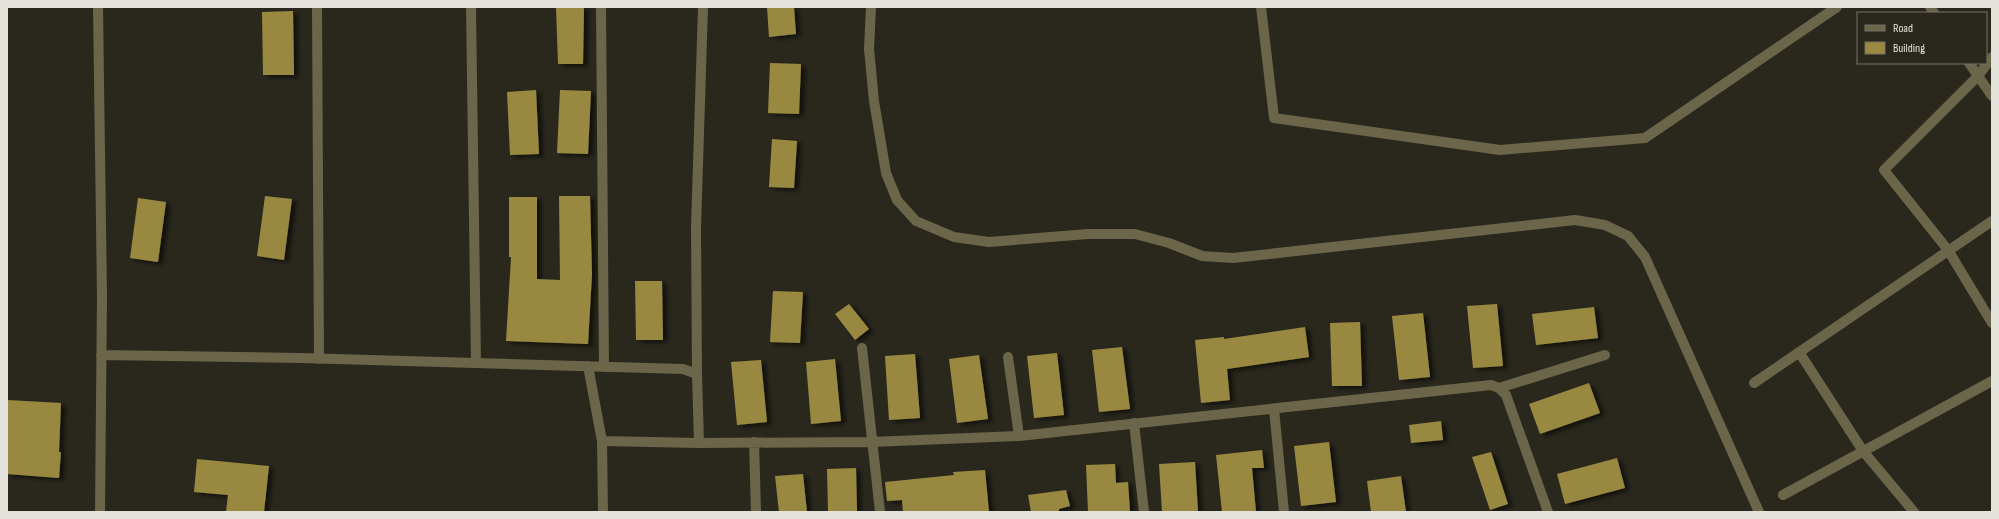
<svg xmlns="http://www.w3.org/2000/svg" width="1999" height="519" viewBox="0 0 1999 519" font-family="'Sofia Sans Condensed',sans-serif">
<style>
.building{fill:#998941;filter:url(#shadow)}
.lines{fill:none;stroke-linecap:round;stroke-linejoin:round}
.minor{stroke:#6b6549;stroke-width:10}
</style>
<defs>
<filter id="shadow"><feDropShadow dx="4.5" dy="2.5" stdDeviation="2" flood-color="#0009"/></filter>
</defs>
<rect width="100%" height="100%" fill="#2a281d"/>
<path class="building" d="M556 7H584L583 64H558Z
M767 7H794L796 34 769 37Z
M293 11 294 75H263L262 12Z
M770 63 801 64 799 114 768 113Z
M536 90 539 154 510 155 507 92Z
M560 90 591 91 588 154 557 153Z
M772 139 797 141 794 188 769 187Z
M265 196 292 199 284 260 257 256Z
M559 196H590L592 274 588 344 506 341 511 257H509V197H537V279L560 280Z
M138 198 166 202 158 262 130 258Z
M635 281H662L663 340H636Z
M773 291 803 292 800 343 770 342Z
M849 304 869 329 855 340 835 314Z
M1497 304 1503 366 1473 368 1467 306Z
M1594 307 1598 338 1536 345 1532 314Z
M1423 313 1430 377 1399 380 1392 316Z
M1360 322 1362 386H1332L1330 323Z
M1305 327 1309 357 1227 369 1230 400 1201 403 1195 340 1224 337V339Z
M1122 347 1130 409 1099 412 1092 350Z
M1057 353 1064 415 1034 418 1027 356Z
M915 354 920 418 889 420 885 356Z
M979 355 988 419 957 423 949 359Z
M835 359 841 421 811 424 806 362Z
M761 360 767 422 737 425 731 362Z
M1589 383 1600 413 1540 434 1529 404Z
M7 400 61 403 59 452H61L59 478 7 474Z
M1441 421 1443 440 1411 443 1409 425Z
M1329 442 1336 502 1301 506 1294 446Z
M1262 450 1264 468H1252L1256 512H1222L1216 455Z
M1491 452 1508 504 1490 510 1472 457Z
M1617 458 1625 488 1565 504 1557 474Z
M197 459 269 466 264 512H226L228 495 194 492Z
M1195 462 1198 512H1162L1159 464Z
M1115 464 1116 483 1128 482 1130 512H1088L1086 465Z
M856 468 857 512H828L827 469Z
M985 470 989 512H903L902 500 887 501 885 482 954 475 953 472Z
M803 474 807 512H779L775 476Z
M1401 476 1406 512H1371L1367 481Z
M1066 490 1070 506 1059 509V512H1031L1028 495Z"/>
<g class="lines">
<path class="minor" d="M98 7 102 296 100 512
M317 7 319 359
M471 7 476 363
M601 7 604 367
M871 7 869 49 874 101 886 173 897 200 916 221 954 237 989 242 1088 234H1135L1169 243 1202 256 1233 258 1575 220 1605 225 1628 236 1645 257 1759 512
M1261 7 1274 118 1500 150 1645 138 1837 7
M1930 7 1934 13
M1992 57 1978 76 1884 170 1948 250 1992 323
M1969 63 1992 96
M862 348 880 512
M1799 352 1863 451 1914 512
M101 355 301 358 683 369 697 374 699 443
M1008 357 1019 436
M588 366 602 441 603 512
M697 374 696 227 703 7
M1754 383 1992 221
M1499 388 1605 355
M1274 409 1284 512
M1134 423 1144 512
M602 441 699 443 871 442 1019 436 1491 385 1499 388 1506 395 1548 512
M754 442 756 512
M1783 495 1992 381"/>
</g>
<rect width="1999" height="519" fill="none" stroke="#e2e1da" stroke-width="16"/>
<rect x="1857" y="12" width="130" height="52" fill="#2a281d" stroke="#747269"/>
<rect x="1865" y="25" width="20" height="6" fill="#6b6549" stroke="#747269"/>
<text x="1893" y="32" font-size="12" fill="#e2e1da">Road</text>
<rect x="1865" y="42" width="20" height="12" fill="#998941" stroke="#747269"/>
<text x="1893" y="52" font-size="12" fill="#e2e1da">Building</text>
</svg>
